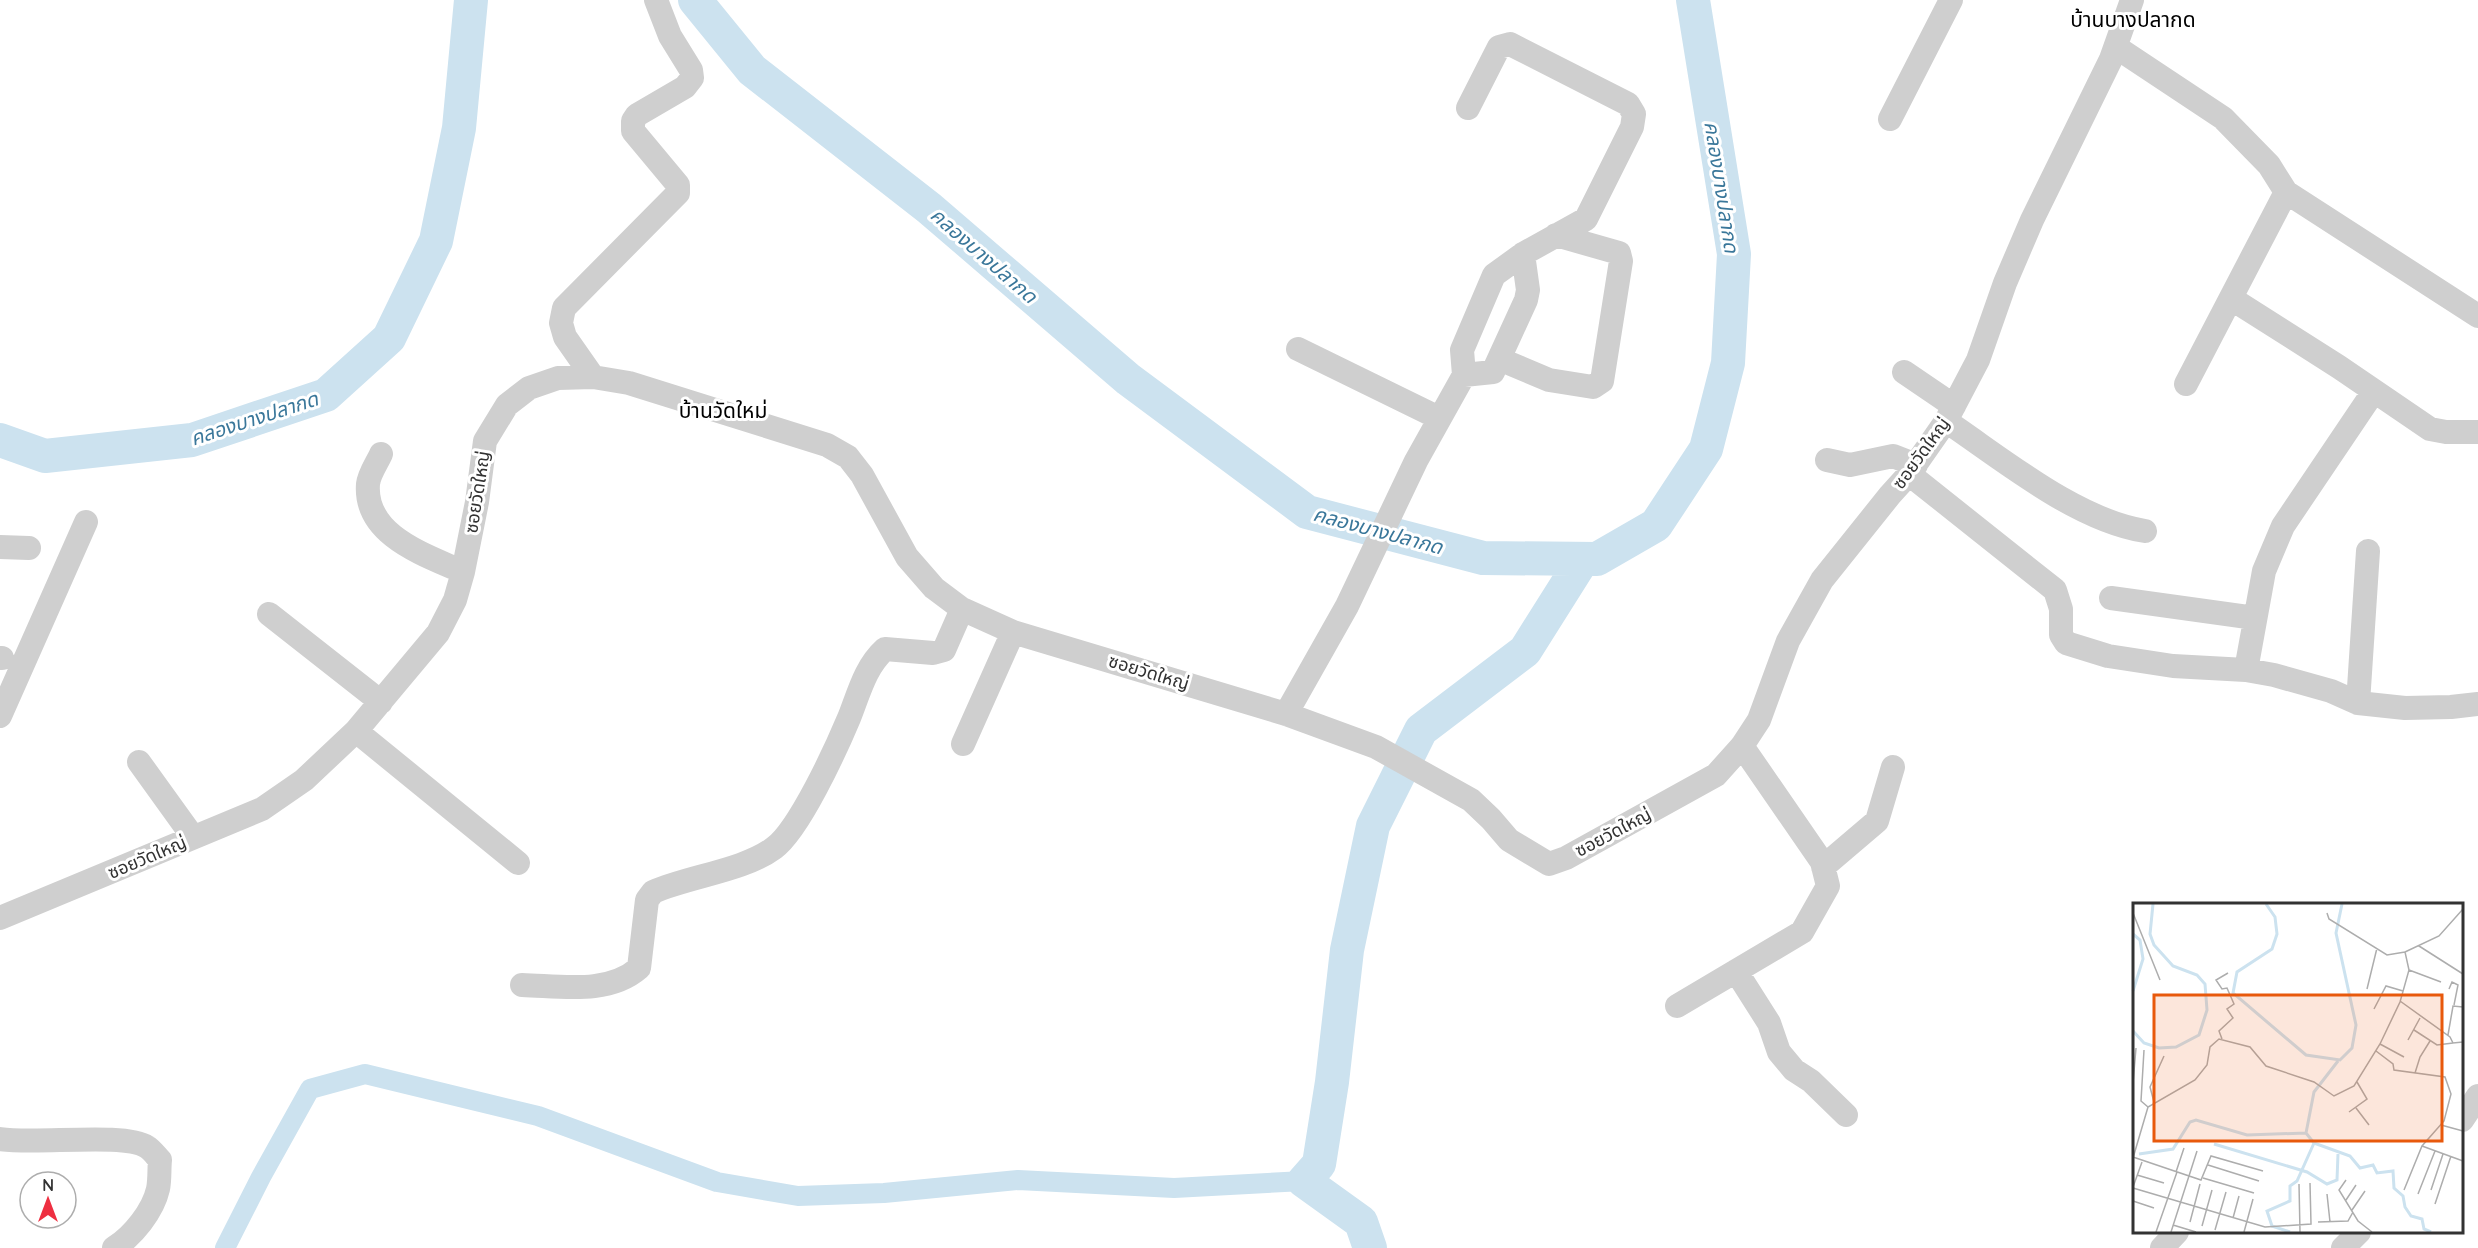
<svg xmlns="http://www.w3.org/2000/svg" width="2478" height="1248" viewBox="0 0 2478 1248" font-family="Quicksand,'Noto Sans Thai',sans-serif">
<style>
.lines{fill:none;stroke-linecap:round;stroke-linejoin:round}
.canal{stroke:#cce2ef;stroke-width:20}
.river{stroke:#cce2ef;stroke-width:34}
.minor{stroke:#cfcfcf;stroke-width:24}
.labels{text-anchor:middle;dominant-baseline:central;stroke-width:6;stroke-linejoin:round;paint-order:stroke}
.street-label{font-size:18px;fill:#323232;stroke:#fff}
.water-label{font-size:20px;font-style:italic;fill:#3a779a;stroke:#fff}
.quarter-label{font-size:21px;fill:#000;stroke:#fff}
.inset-river{fill:none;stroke:#cce2ef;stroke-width:3}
.inset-road{fill:none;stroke:#adadad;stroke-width:1.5}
.view{fill:#e8590c;fill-opacity:0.15;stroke:#e8590c;stroke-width:3}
.inset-edge{fill:none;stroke:#323232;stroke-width:3}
</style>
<rect width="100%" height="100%" fill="#fff"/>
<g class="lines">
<path class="canal" d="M225 1248 261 1177 310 1089 365 1074 538 1116 717 1182 798 1196 884 1193 1018 1180 1174 1188 1304 1181"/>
<path class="river" d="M695 0 752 70 929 208 1128 379 1307 512 1483 558 1597 559 1656 525 1706 449 1728 363 1734 254 1693 0
M0 440 45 456 192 440 326 395 389 338 436 241 459 128 471 0
M1370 1248 1361 1222 1304 1181 1319 1164 1332 1082 1347 950 1373 826 1421 730 1525 651 1583 559"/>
<path class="minor" d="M2116 47 2223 118 2269 165 2286 192 2478 316
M1890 119 1951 0
M2232 299 2339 367 2430 429 2446 432H2478
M1298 349 1439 418
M1499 359 1549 380 1593 387 1602 381 1621 261 1619 253 1556 235
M1904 372 1954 406
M1464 375 1493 372 1526 300 1528 290 1523 254
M593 377 565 337 561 323 564 308 678 193V185L633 131V121L637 115 685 87 692 78 691 70 670 36 656 0
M2186 384 2286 192
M1946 421C2004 460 2076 520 2145 531
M381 454C377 463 369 474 368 484 364 536 426 555 463 572
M1827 460 1850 465 1893 456 1916 465
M1909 474 2055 590 2061 609V635L2066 643 2108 656 2173 666 2246 670 2274 675 2331 691 2358 703 2405 708 2451 707 2478 704
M0 547 29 548
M2111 598 2255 618
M269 614 381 702
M0 658H2
M2246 670 2264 571 2283 526 2374 391
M2358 703 2368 551
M1286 714 1347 606 1416 461 1464 375 1462 350 1494 275 1523 254 1586 219 1632 127 1634 114 1628 104 1510 44 1499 47 1468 108
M0 716 86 522
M356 731 518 863
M963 744 1013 632
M139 762 193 837
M1823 867 1877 821 1893 767
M0 918 262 809 304 780 356 731 438 633 455 600 463 572 477 502 485 441 507 405 529 388 558 378 593 377 629 383 827 445 848 457 862 475 907 557 934 588 962 609 1013 632 1286 714 1376 747 1471 800 1491 819 1509 840 1549 864 1566 858 1716 775 1742 746 1759 720 1788 641 1822 580 1890 495 1909 474 1946 421 1978 360 2005 283 2032 220 2111 59 2132 0
M1736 971 1769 1023 1779 1052 1794 1070 1811 1081 1846 1115
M522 985C561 986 608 995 639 968L647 900 653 892C689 876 743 871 774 848 799 830 836 749 849 718 859 693 865 667 885 649L933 653 944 650 962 609
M1677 1006 1802 932 1828 886 1822 862 1742 746
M2462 1120 2478 1096
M0 1139C34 1145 124 1132 147 1147 152 1150 156 1156 160 1160 159 1169 160 1180 158 1189 153 1211 133 1236 114 1248
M2162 1248 2177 1232
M2343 1248 2359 1232"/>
</g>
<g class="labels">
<g class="street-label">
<text transform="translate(1921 453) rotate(-54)">ซอยวัดใหญ่</text>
<text transform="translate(477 492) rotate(-81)">ซอยวัดใหญ่</text>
<text transform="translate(1149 672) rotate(17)">ซอยวัดใหญ่</text>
<text transform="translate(1613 832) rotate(-28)">ซอยวัดใหญ่</text>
<text transform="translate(147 857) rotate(-23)">ซอยวัดใหญ่</text>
</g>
<g class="water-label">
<text transform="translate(1722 187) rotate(81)">คลองบางปลากด</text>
<text transform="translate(984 255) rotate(41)">คลองบางปลากด</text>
<text transform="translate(254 418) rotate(-18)">คลองบางปลากด</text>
<text transform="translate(1378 530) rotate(15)">คลองบางปลากด</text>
</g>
<g class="quarter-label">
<text x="2133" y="19">บ้านบางปลากด</text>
<text x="723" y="410">บ้านวัดใหม่</text>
</g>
</g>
<g transform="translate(2133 903)">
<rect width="330" height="330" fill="#fff"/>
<path class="inset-river" d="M133 1 142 14 144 31 139 46 104 69 100 90 173 152 207 157 219 145 223 122 203 30 209 1M0 31 7 37 10 56 0 88M0 128 11 140 26 145 43 144 66 132 74 107 72 81 64 72 40 63 21 42 17 31 20 1M181 240 217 253 227 265 240 262 244 270 260 268 261 285 270 293 272 304 278 313 289 316 291 326 298 329M81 241 174 269 194 281 204 277 205 251M6 251 40 246 57 219 63 217 114 232 173 230M157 329 139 323 134 308 157 298V283L164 278 181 240 173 230 181 189 205 158"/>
<path class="inset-road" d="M0 10 27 77M194 10 196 16 254 52 272 49M286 43 330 71M276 67 308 79M234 86 244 45M316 86 319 79 325 82 321 102M267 98 317 134 320 140 330 139M241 106 253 83 270 88M281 127 304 142 320 140M315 132 320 103 330 104M89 136 86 128 100 115 94 106 101 101 94 85 89 86 83 77 95 70M275 137 287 115M247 141 271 154M11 147 8 198 15 204M243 148 260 161 261 167 312 174 318 191 311 218 289 243 271 287M282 170 287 154 297 138M0 180 3 145M21 199 17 184 31 153M223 205 236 222M216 209 234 196 224 179M308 222 330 228M289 243 330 258M0 254 68 277 78 253 130 268M0 255 15 204 62 177 74 162 77 144 86 136 117 144 133 163 181 179 201 193 221 183 247 141 267 99 276 67 272 49 306 33 330 6M75 262 126 278M43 269 51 245M4 272 31 280M70 275 121 290M213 277 206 287 225 318 239 329M166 281 167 329M0 284 9 259M0 285 132 324 178 321 177 280M298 287 310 251M194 291 197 319M285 291 302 248M213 297 223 282M0 298 21 305M302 301 318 253M219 307 232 288M100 315 106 293M57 319 67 281M185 319 215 318 220 309M40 322 63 329M69 323 79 287M82 327 93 289M23 329 44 269M38 329 64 248M111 329 120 296"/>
<path class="view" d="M21 92H309V238H21Z"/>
<rect width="330" height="330" class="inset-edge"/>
</g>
<g transform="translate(48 1200)"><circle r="28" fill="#ffffff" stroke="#adadad" stroke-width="1.5"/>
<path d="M0-4.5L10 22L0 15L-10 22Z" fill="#ee2f41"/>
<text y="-9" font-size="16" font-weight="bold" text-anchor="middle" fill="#323232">N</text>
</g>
</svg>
